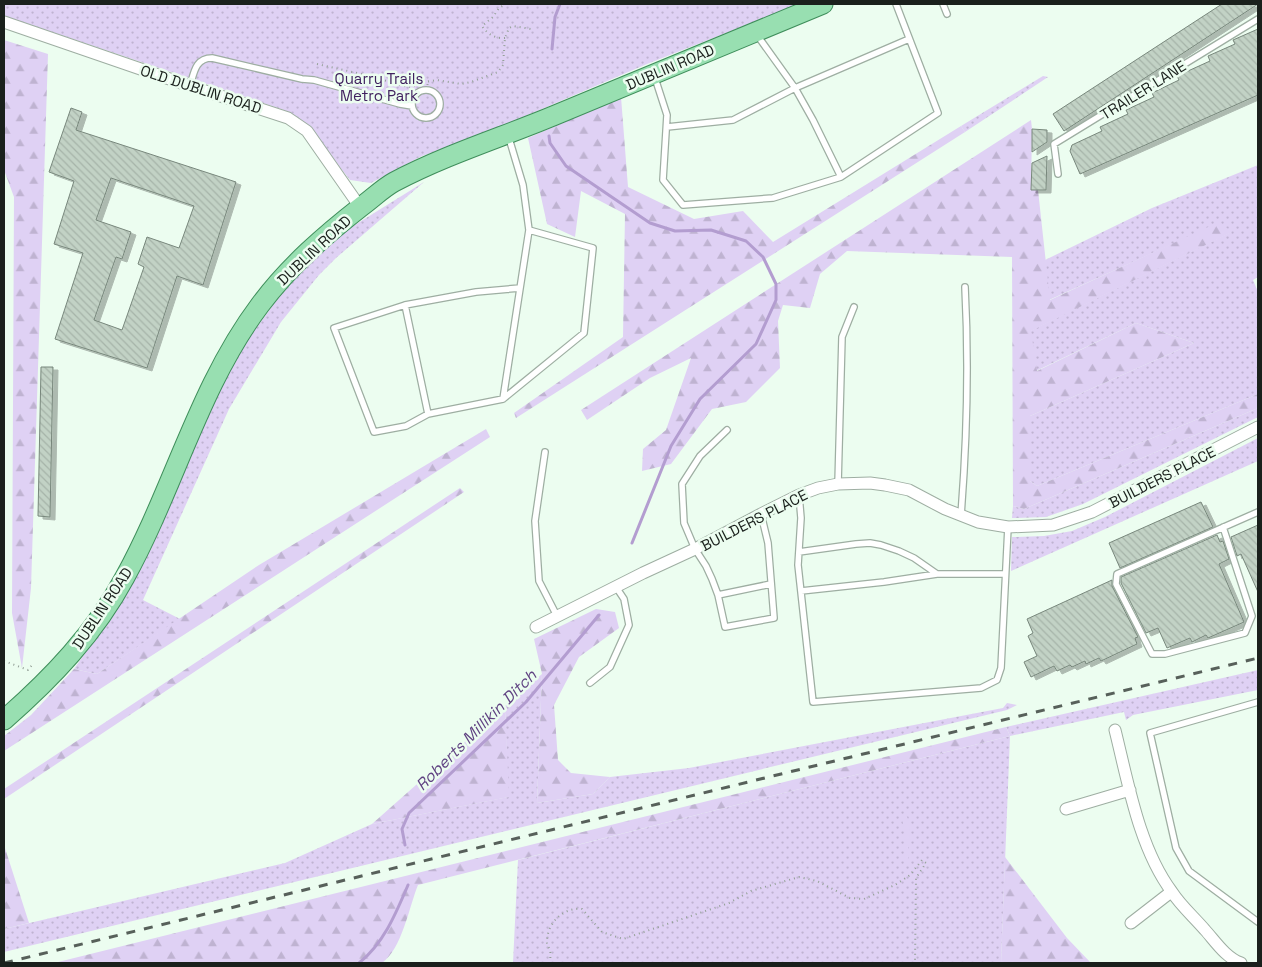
<svg xmlns="http://www.w3.org/2000/svg" width="1262" height="967" viewBox="0 0 1262 967" font-family="'Space Grotesk',sans-serif">
<style>
.grass{fill:url(#grass-dots)}
.forest{fill:url(#forest-firs)}
.garden{fill:#dfd1f4}
.lines{fill:none;stroke-linecap:round;stroke-linejoin:round}
.stream{stroke:#b39dd0;stroke-width:3}
.building{fill:url(#building-back-hatch);stroke:#78877c;fill-rule:evenodd;filter:url(#shadow)}
.service-casing{stroke:#9eaea2;stroke-width:8}
.minor-casing{stroke:#9eaea2;stroke-width:13}
.primary-casing{stroke:#3f8e5b;stroke-width:21}
.path{stroke:#94a097;stroke-width:2;stroke-dasharray:1 4;stroke-linecap:butt}
.service{stroke:#fff;stroke-width:5.5}
.minor{stroke:#fff;stroke-width:11}
.primary{stroke:#98dfb1;stroke-width:19}
.rail{stroke:#57605a;stroke-width:3;stroke-dasharray:9 9;stroke-linecap:butt}
.labels{text-anchor:middle;dominant-baseline:central;stroke-width:5;stroke-linejoin:round;paint-order:stroke}
.street-label{font-size:15px;fill:#1a201c;stroke:#ecfdf0}
.park-label{font-size:15px;fill:#40215f;stroke:#ecfdf0}
.water-label{font-size:16px;font-style:italic;fill:#604282;stroke:#ecfdf0}
</style>
<defs>
<pattern id="grass-dots" width="8" height="8" patternUnits="userSpaceOnUse" patternTransform="scale(1.25)"><rect width="8" height="8" fill="#dfd1f4"/><path d="M2 2h.1M6 6h.1" fill="none" stroke="#bfb3d1" stroke-width="1.8" stroke-linecap="round"/></pattern>
<pattern id="forest-firs" width="22" height="20" patternUnits="userSpaceOnUse" patternTransform="scale(1.25)"><rect width="22" height="20" fill="#dfd1f4"/><path d="M5 1l3.5 6h-7zM16 11l3.5 6h-7z" fill="#bfb3d1"/></pattern>
<pattern id="building-back-hatch" width="6" height="6" patternUnits="userSpaceOnUse" patternTransform="scale(1.25)"><rect width="6" height="6" fill="#c2d2c5"/><path d="M-1 5l2 2M0 0l6 6M5-1l2 2" fill="none" stroke="#a6b4a9"/></pattern>
<filter id="shadow"><feDropShadow dx="5" dy="3" stdDeviation="0" flood-color="#0004"/></filter>
</defs>
<rect width="100%" height="100%" fill="#ecfdf0"/>
<path class="grass" d="M4 4H800L647 64 474 138 422 156 371 183 350 180 309 128 284 110 4 16Z
M1043 76 1048 77 965 132 961 126Z
M1258 165V277L1253 280 1258 292V394L1037 486 1030 481V416L1194 343 1136 323 1036 371 1030 331 1231 232 1219 223 1049 300 1045 260 1152 208Z
M424 182 336 258 319 275 281 322 229 409 143 600 180 619 97 674 74 669 121 602 220 388 246 342 276 301 307 265 350 228Z
M1258 408V417L1083 504 1046 517 1012 518 1013 506 1024 509Z
M1258 438V461L1011 571 1012 537 1044 536 1072 531 1105 517Z
M1258 670V690L1133 715 1126 720 1124 712 1010 736 1001 963H513L518 860 1010 736 1006 727Z
M542 674 537 803 593 794 610 777 689 768 1003 708 1007 703 1017 705 1007 710 4 952V929L285 863 372 824 508 797 505 706Z"/>
<path class="forest" d="M4 40 48 54 31 588 22 668 12 613 14 197 4 170Z
M621 97 628 187 694 219 743 211 773 242 961 126 965 132 516 418 514 413 623 337 625 214 581 191 575 237 547 224 528 138Z
M1031 120 1032 129 1031 190H1038L1050 300 1219 222 1232 232 1031 331 1037 371 1136 323 1194 343 1030 416V481L1037 486 1258 394V408L1024 509 1013 506 1012 257 847 251 820 274 810 308 783 305 778 321 780 368 746 402 712 409 671 464 642 471 643 449 666 430 691 358 650 378 587 420 581 410Z
M486 429 490 437 4 751V736L31 715 74 669 97 674 259 565Z
M460 488 464 492 4 799V789Z
M596 609 615 612 619 628 579 657 554 705 558 760 571 773 610 777 593 794 537 803 542 674 534 639Z
M505 706 509 797 372 824Z
M1006 727 1010 736 418 885C409 907 402 949 382 963H54Z
M4 845 29 923 4 929Z
M1005 857 1067 938 1091 963H1001Z"/>
<path class="garden" d="M906 815C913 827 907 833 911 842L908 848 909 856 907 861H905L904 857 905 833 902 819Z"/>
<g class="lines">
<path class="stream" d="M552 49 555 17 560 4
M549 136 550 143 566 166 650 223 675 231 711 230 746 241 763 257 776 284V300L756 344 700 399 671 446 632 543
M405 845 402 829 409 813 526 702 599 615
M359 963C384 943 396 913 408 885"/>
</g>
<path class="building" d="M1222 4H1258L1064 131 1053 114Z
M1258 29V95L1080 174 1070 151 1072 145 1102 131 1100 127 1128 114 1126 110 1154 97 1152 93 1179 80 1177 76 1210 61 1208 56 1235 44 1233 40Z
M71 108 82 112 76 130 236 182 203 285 177 276 147 368 55 339 83 253 54 244 74 181 49 172ZM111 178 194 206 179 248 147 237 138 264 144 267 122 330 94 320 116 257 122 259 131 232 96 220Z
M1032 129 1047 130V142L1032 152Z
M1047 156 1046 190H1031L1032 163Z
M41 367H53L50 517 38 516Z
M1201 502 1213 527 1120 568 1109 543Z
M1258 525V592L1241 554 1237 556 1231 537Z
M1217 535 1220 542 1223 541 1229 559 1219 564 1244 622 1208 638 1206 635 1192 642 1190 638 1167 648 1158 628 1146 633 1121 583V577Z
M1112 580V586L1138 637 1135 638 1137 644 1101 661 1099 658 1086 664 1085 661 1072 667 1070 665 1057 671 1054 666 1031 677 1024 662 1037 656 1028 636 1033 633 1027 619Z"/>
<g class="lines">
<defs>
<path id="service" d="M943 4 947 14
M757 35 795 88 813 120 841 177
M655 78 667 115 663 180 683 205 773 198 841 177 938 113 896 4
M190 86C194 73 195 58 212 58L302 79 314 80 400 104 412 106
M412 104a14 14 0 1 1 28 0a14 14 0 1 1-28 0Z
M667 127 733 120 795 88 909 39
M508 135 523 185 529 230 503 399 428 414 406 426 374 432 334 328 405 305 476 292 520 288
M1058 174 1054 144 1258 19
M405 305 428 414
M503 399 584 333 593 248 529 230
M727 430 700 456 682 484 684 523 695 549 706 566 712 579 718 595 725 627 774 618 768 543 761 514
M545 452 535 521 539 581 557 616
M838 484 842 337 854 307
M799 495 801 518 798 565 813 702 981 688 997 680 1001 668 1008 527
M961 515C967 439 969 364 965 287
M1223 527 1252 616 1245 633 1165 654H1152L1116 584 1117 574 1258 512
M799 552 856 544 870 543 881 545 899 551 914 558 937 574H1005
M801 591 884 582 937 574
M718 595 771 584
M590 683 610 667 629 625 624 599 616 587
M1258 702 1150 733 1176 848 1189 871 1258 922"/>
<path id="minor" d="M4 22 190 86 288 118 307 131 360 207
M536 627 643 573 695 549 761 514 799 495 818 488 838 484 870 483 885 485 909 490 945 509 978 522 1008 527 1053 525 1092 512 1258 427
M1115 730C1128 782 1139 848 1172 892 1181 906 1194 917 1205 930 1215 941 1226 958 1241 963
M1066 809 1130 790
M1131 923 1171 892"/>
<path id="primary" d="M4 720C52 678 95 633 125 577 174 488 199 386 260 305 289 266 325 235 362 206 373 198 383 188 394 182 445 155 500 138 553 116 643 79 733 42 823 4"/>
</defs>
<use href="#service" class="service-casing"/>
<use href="#minor" class="minor-casing"/>
<use href="#primary" class="primary-casing"/>
<path class="path" d="M505 38C496 39 487 34 482 26L493 17 499 8 506 4
M317 64 370 76 403 86 412 87 420 83 437 80 461 84 471 82 498 72 503 65 505 38 509 28 513 26 531 29
M427 90 428 80
M4 661 28 670 32 665
M550 963C550 959 551 955 550 951 549 947 546 944 547 940 548 922 564 907 582 909L602 932 623 939 729 903 751 891 799 877 817 881 850 898 864 899 895 885 910 875 922 860 926 863 916 878 915 963"/>
<use href="#service" class="service"/>
<use href="#minor" class="minor"/>
<use href="#primary" class="primary"/>
<path class="rail" d="M4 963 1258 658"/>
</g>
<g class="labels">
<g class="street-label">
<text transform="translate(670 67) rotate(-23)">DUBLIN ROAD</text>
<text transform="translate(201 89) rotate(18)">OLD DUBLIN ROAD</text>
<text transform="translate(1143 90) rotate(-32)">TRAILER LANE</text>
<text transform="translate(314 250) rotate(-43)">DUBLIN ROAD</text>
<text transform="translate(1162 477) rotate(-27)">BUILDERS PLACE</text>
<text transform="translate(754 520) rotate(-27)">BUILDERS PLACE</text>
<text transform="translate(102 608) rotate(-56)">DUBLIN ROAD</text>
</g>
<g class="park-label">
<text x="379" y="78">Quarry Trails<tspan x="379" dy="17">Metro Park</tspan></text>
</g>
<g class="water-label">
<text transform="translate(476 730) rotate(-45)">Roberts Millikin Ditch</text>
</g>
</g>
<rect width="1262" height="967" fill="none" stroke="#1a201c" stroke-width="10"/>
</svg>
